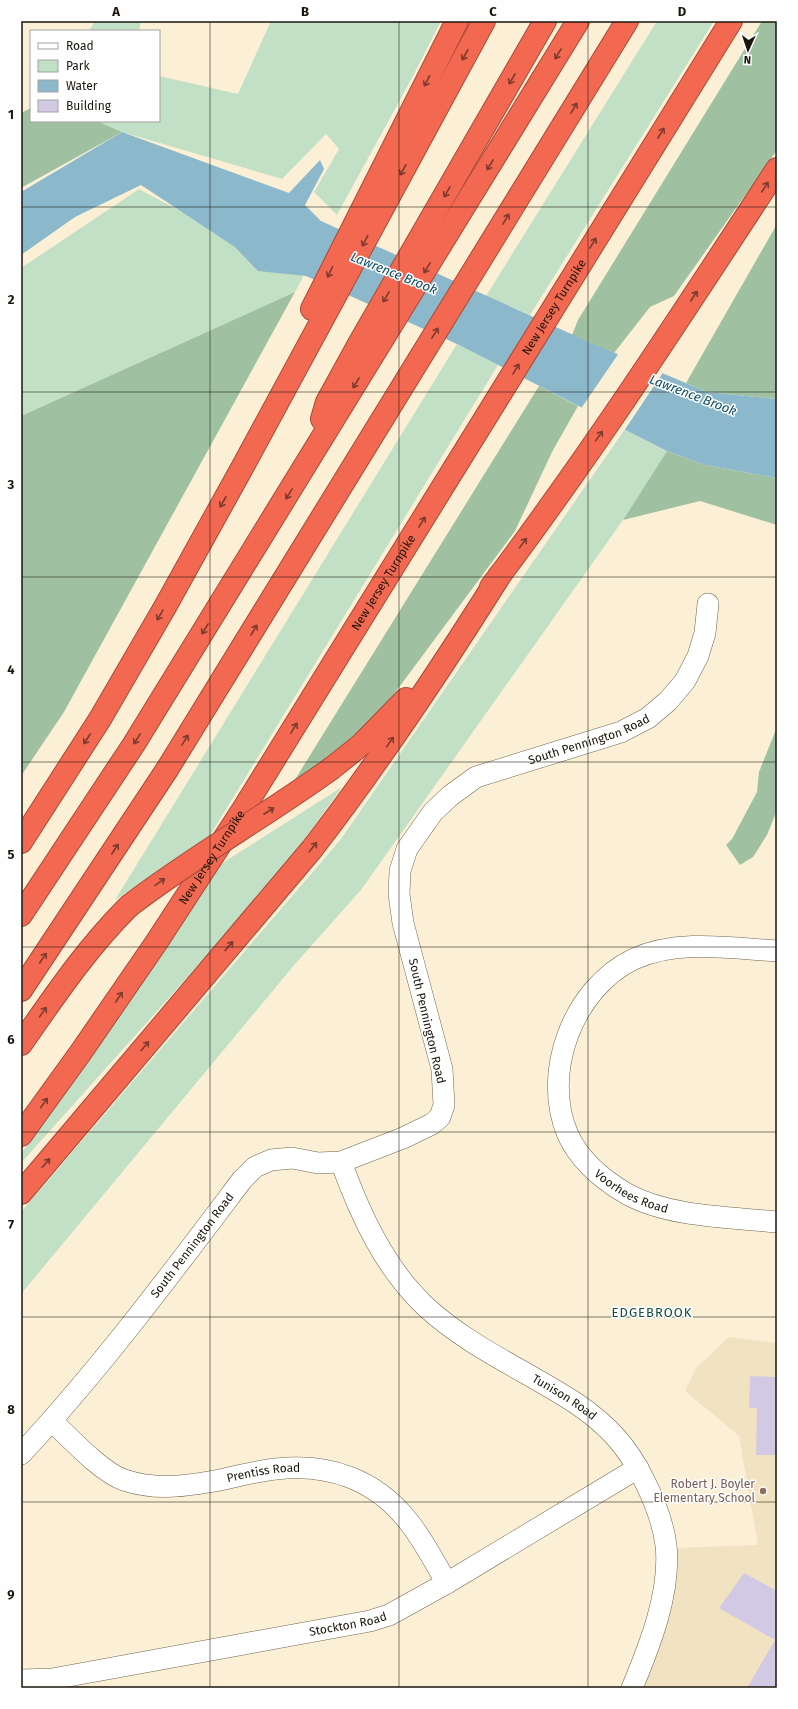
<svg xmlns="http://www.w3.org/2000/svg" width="798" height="1709" viewBox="0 0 798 1709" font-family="'Fira Sans',sans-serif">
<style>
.built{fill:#f1e2c1}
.green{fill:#c2e0c5}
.forest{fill:#9fc1a2}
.water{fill:#8bb9cb}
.pier{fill:#fbf0d5}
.building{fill:#d2cae4}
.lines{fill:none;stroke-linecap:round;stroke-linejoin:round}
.minor-casing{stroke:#70664f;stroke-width:22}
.highway-casing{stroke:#a74b39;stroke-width:24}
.minor{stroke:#fff;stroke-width:21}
.highway{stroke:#f36851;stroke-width:22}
.highway-bridge-casing{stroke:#a74b39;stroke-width:24;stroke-linecap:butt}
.highway-bridge{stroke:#f36851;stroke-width:22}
.oneway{stroke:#7c3b2c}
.grid{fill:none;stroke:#1a160d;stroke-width:1;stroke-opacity:0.55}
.education-dot{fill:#8d6e63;stroke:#fefefe;stroke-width:1.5}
.labels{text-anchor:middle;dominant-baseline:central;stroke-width:3;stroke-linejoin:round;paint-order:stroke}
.street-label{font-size:12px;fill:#1a160d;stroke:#fefefe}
.education-label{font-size:12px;fill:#785e54;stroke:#fefefe;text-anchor:end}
.water-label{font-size:13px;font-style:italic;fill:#0e4d61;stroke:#fefefe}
.neighbourhood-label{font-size:13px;letter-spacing:1px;fill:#154d44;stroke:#fefefe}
.neatline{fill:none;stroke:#1a160d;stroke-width:1.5}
.grid-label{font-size:13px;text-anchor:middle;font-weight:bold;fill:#1a160d}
</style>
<rect width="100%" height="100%" fill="#fbf0d5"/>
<path class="built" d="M729 1337 777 1343V1688H642L676 1548 758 1545 739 1436 685 1391 696 1368Z"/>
<path class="green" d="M95 21H141L139 31H89Z
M271 21H441L413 76 337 215 314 192 339 149 326 134 282 179 122 132 97 121H159V76L238 94Z
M657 21H714L530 315 486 296Z
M139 189 303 277 295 292 21 416V268Z
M457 344 498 365 209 837 115 900Z
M625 429 667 451 623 520 361 890 295 964 21 1294V1212L341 839Z
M342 787 278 876 21 1163V1154L221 864Z"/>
<path class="forest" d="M762 21H777V150L674 296 650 307 614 353 572 335 578 320Z
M31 108V121H97L122 132 21 188V113Z
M777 224V399L707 392 686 383Z
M295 292 64 712 21 776V416Z
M539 386 578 406 552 452 515 531 377 717 291 786Z
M667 451 705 465 777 478V525L700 501 623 520Z
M777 727V810L767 835 753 857 740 865 726 845 732 839 757 792 759 772Z"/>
<path class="water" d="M122 132 289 193 320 160 324 169 305 205 321 221 589 342 707 392 777 399V478L705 465 667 451 457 344 306 276 258 271 235 247 141 185 75 217 21 255V192Z"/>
<path class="pier" d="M619 353 664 371 624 431 580 410Z"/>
<path class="building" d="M750 1376 777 1377V1455H756L757 1408H749Z
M744 1573 777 1591V1688H747L775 1640 719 1608Z"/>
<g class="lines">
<defs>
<g id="minor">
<path id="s1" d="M777 951C730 948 678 939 634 959 573 988 541 1073 568 1135 580 1161 603 1180 627 1194 669 1217 729 1217 777 1222"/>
<path id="s2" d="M341 1162C360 1214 384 1267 425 1306 469 1347 527 1371 577 1404 609 1426 628 1447 645 1482 655 1502 663 1523 666 1545 671 1592 650 1645 632 1688"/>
<path id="s3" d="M52 1421C70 1438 101 1472 124 1480 157 1491 187 1486 220 1480 238 1476 257 1471 276 1469 328 1463 375 1479 408 1521 423 1539 434 1562 447 1583"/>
<path id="s4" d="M21 1454C101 1368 171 1274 242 1180L255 1167 271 1160 292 1158 318 1163 341 1162 403 1138 432 1124 440 1117 444 1105 442 1069 403 923 399 894 400 871 407 849 433 812 450 796 476 777 621 732 648 718 668 701 685 681 698 656 705 633 708 604"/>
<path id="s5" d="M21 1680 52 1679 370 1621 389 1615 447 1583 638 1468"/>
</g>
<g id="highway">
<path d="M312 309 457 21"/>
<path d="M322 419 327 402 360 342 545 21"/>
<path d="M491 587C593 452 685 310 777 169"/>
<path d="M332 768 362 744 406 699"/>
<path d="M21 842 100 719 165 607 242 468 484 21"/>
<path d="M21 915 134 744 578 21"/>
<path d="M21 990 168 768 627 21"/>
<path d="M21 1044C56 994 86 949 129 906"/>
<path id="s6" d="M21 1135 81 1052 156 943 244 808 731 21"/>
<path d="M21 1193 312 849C380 761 441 669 500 575"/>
</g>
</defs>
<use href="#minor" class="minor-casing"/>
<use href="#highway" class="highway-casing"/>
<use href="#minor" class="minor"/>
<use href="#highway" class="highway"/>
<defs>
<path id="highway-bridge" d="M129 906C194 856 266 816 332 768"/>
</defs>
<use href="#highway-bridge" class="highway-bridge-casing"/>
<use href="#highway-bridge" class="highway-bridge"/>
</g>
<defs><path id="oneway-shaft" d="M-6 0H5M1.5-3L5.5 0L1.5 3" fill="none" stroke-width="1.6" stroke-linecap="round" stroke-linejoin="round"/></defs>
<g class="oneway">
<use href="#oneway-shaft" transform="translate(558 54) rotate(121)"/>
<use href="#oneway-shaft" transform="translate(465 55) rotate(119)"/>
<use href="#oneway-shaft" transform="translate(512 79) rotate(120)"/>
<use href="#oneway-shaft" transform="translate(427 81) rotate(117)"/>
<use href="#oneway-shaft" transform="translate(574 108) rotate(-59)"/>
<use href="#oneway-shaft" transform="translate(661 133) rotate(-58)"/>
<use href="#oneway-shaft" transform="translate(490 165) rotate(121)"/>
<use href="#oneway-shaft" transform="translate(403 170) rotate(119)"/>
<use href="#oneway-shaft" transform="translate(765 187) rotate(-57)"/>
<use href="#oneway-shaft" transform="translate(447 192) rotate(120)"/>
<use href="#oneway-shaft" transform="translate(506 219) rotate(-59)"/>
<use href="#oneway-shaft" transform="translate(365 241) rotate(118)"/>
<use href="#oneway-shaft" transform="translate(593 243) rotate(-58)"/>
<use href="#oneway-shaft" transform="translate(427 268) rotate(122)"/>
<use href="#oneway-shaft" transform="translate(330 272) rotate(116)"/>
<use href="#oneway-shaft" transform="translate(694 296) rotate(-57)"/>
<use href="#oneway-shaft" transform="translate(386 297) rotate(120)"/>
<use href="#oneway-shaft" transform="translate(435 333) rotate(-58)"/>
<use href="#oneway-shaft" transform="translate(516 369) rotate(-59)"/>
<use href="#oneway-shaft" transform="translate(356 383) rotate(121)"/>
<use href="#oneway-shaft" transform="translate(599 436) rotate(-55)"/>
<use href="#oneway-shaft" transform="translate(289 494) rotate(122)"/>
<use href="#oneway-shaft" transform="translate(223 502) rotate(119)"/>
<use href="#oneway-shaft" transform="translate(422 522) rotate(-58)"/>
<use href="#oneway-shaft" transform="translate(523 543) rotate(-54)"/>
<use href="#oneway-shaft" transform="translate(160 615) rotate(120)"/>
<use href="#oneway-shaft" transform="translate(205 629) rotate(122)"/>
<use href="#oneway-shaft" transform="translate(254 630) rotate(-59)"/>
<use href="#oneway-shaft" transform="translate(294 728) rotate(-58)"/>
<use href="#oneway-shaft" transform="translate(87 739) rotate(123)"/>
<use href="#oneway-shaft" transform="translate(137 739) rotate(122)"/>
<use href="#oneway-shaft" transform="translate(185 740) rotate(-58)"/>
<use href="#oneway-shaft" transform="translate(390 742) rotate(-55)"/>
<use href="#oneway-shaft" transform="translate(269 811) rotate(-33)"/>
<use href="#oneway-shaft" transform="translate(313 847) rotate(-51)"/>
<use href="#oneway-shaft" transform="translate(115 849) rotate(-57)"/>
<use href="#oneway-shaft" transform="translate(160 882) rotate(-35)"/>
<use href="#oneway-shaft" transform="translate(229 946) rotate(-50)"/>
<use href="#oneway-shaft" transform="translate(43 958) rotate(-56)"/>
<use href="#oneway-shaft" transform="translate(119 997) rotate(-56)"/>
<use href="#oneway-shaft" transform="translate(43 1012) rotate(-55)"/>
<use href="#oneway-shaft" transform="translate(145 1046) rotate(-50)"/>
<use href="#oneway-shaft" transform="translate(44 1103) rotate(-54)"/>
<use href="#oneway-shaft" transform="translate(46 1163) rotate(-50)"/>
</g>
<path class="grid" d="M210 21V1688M399 21V1688M588 21V1688M21 207H777M21 392H777M21 577H777M21 762H777M21 947H777M21 1132H777M21 1317H777M21 1502H777"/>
<circle class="education-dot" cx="763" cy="1491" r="4"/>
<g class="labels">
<g class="street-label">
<text stroke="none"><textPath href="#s6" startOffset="985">New Jersey Turnpike</textPath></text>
<text stroke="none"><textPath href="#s6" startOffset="661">New Jersey Turnpike</textPath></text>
<text stroke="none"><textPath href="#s4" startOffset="1063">South Pennington Road</textPath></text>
<text stroke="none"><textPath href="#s6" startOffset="337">New Jersey Turnpike</textPath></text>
<text transform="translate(427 1021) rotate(77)">South Pennington Road</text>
<text stroke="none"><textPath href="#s1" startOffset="438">Voorhees Road</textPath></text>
<text stroke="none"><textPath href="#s4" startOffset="270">South Pennington Road</textPath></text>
<text stroke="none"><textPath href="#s2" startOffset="335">Tunison Road</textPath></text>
<text stroke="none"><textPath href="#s3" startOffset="235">Prentiss Road</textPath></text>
<text stroke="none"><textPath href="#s5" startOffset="332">Stockton Road</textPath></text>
</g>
<g class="education-label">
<text x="755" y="1484">Robert J. Boyler<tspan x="755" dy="14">Elementary School</tspan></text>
</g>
<g class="water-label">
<text transform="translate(394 273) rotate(22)">Lawrence Brook</text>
<text transform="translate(693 395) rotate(21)">Lawrence Brook</text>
</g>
<g class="neighbourhood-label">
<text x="652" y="1312">EDGEBROOK</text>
</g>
</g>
<rect width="798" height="1709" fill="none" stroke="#fefefe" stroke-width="44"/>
<rect x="30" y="30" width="130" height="92" fill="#fefefe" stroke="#a3a19e"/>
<rect x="38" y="43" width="20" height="6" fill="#ffffff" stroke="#a3a19e"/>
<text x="66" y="50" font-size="12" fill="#1a160d">Road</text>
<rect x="38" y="60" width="20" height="12" fill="#c2e0c5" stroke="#a3a19e"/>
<text x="66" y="70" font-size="12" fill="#1a160d">Park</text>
<rect x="38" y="80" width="20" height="12" fill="#8bb9cb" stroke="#a3a19e"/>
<text x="66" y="90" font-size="12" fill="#1a160d">Water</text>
<rect x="38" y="100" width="20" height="12" fill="#d2cae4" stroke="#a3a19e"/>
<text x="66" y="110" font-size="12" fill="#1a160d">Building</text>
<g transform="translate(748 50) rotate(183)" stroke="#fefefe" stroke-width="3" paint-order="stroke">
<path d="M0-3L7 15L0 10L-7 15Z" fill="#1a160d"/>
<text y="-6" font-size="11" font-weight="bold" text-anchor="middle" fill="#1a160d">N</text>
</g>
<rect x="22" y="22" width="754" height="1665" class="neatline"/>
<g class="grid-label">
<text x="116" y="16">A</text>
<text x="305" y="16">B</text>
<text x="493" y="16">C</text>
<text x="682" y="16">D</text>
<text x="11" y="119">1</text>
<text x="11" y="304">2</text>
<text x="11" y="489">3</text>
<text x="11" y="674">4</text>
<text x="11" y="859">5</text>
<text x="11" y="1044">6</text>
<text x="11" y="1229">7</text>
<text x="11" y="1414">8</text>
<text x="11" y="1599">9</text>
</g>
</svg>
